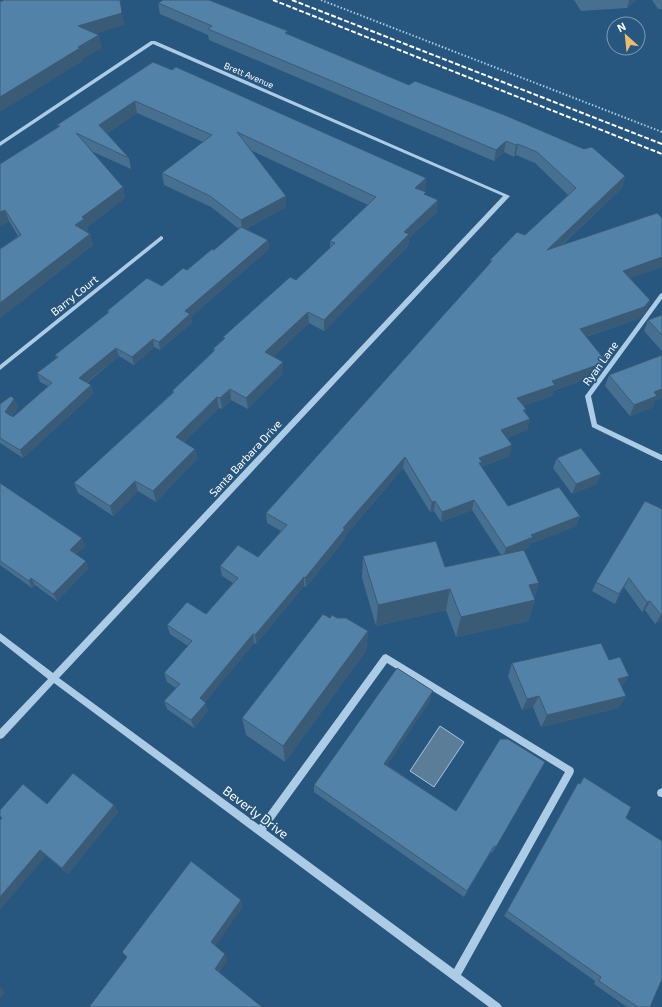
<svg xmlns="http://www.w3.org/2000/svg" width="662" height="1007" viewBox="0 0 662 1007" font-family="'Exo 2',sans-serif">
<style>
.water{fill:#5c7d98;stroke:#a1c8e5}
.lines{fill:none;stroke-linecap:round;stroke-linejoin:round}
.path{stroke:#accce5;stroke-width:2;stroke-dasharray:1.5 2;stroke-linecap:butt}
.minor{fill:#accce5;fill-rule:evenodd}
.rail{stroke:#fff;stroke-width:2;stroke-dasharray:5 2;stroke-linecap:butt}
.wall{fill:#477090}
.shaded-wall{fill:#3a5b76}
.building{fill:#5382a8;stroke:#3a5b76}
.labels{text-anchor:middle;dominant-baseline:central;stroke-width:3.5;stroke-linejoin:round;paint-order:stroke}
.far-street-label{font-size:9px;fill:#fff;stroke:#27567e}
.street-label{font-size:11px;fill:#fff;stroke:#27567e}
.near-street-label{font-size:13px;fill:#fff;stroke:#27567e}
</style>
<rect width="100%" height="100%" fill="#27567e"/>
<path class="water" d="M440 726 464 742 434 787 410 771Z"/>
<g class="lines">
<path class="path" d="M321 0 662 132"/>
<path class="minor" d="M151 41H155L510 196 59 678 259 825 383 655 386 654 573 768 574 771 573 774 461 975 500 1004 502 1007H489L54 683 3 738 0 739V729L48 679 0 641V633L53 673 503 196 153 44 0 146V142ZM387 663 565 772 454 969 266 830Z
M161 236 163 237V239L0 370V365Z
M662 293V299L591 396 597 424 662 455V461L592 427 585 396 660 294Z
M662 788V797H661L658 796 657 793 658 790Z"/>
<path class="rail" d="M273 0 662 154
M292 0 662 144"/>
</g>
<path class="wall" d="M574 0H636L627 8 581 11Z
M652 0H662V9H658Z
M158 3 288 34 625 176 622 188 562 245 662 267 630 278 650 300 646 311 640 318 586 337 602 371 599 374 553 391 552 396 524 405 525 412 530 419 527 430 507 438 510 456 481 467 508 506 580 516 576 526 530 544 529 547 520 551 539 583 534 597 535 600 528 621 456 637 446 610 376 626 362 578 363 556 445 567 501 555 472 510 441 522 434 511 430 512 403 468 345 536V539L306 587 304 586 256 644 254 643 205 702 208 711 194 728 167 709 164 701 176 688 167 682 164 673 188 646 170 634 167 625 206 614 233 583 222 576 220 566 258 557 281 531 267 523 266 513 490 263V260L525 235 568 195 535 163 516 155 514 157 504 152 494 161 209 40 208 35 160 14Z
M172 70 426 178 425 190 423 191 437 212 409 238 408 246 324 331 309 323 273 357 283 362V373L248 409 231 400 222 409 219 408 184 442 195 449 197 459 156 502 138 491 113 516 78 493 74 483 172 393V391L213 352V349L224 339 223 337 296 280 330 249V241L368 205 250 150 286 207 246 229 268 240 269 249 191 317 192 323 160 350 154 347 134 365 119 356 87 383 91 385 93 394 23 458 0 443V404L14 399 18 407 12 416 13 417 48 386 40 382 37 373 56 358 55 355 108 313 107 311 162 286 187 270 214 250 239 229 211 207 164 185 162 173 203 142 137 113 107 133 129 158 131 169 91 151 123 187 125 198 87 227 88 231H86L90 234 93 245 0 318V249L18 236 9 221 0 226V164L58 127 57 125Z
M662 315V351L644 331 648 320Z
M662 355V398L655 400 653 407 630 416 605 386 609 375Z
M557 458 597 484 572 494 553 468Z
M0 483 85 546 76 554 89 568 57 601 35 585 32 588 0 565Z
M662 509V620L655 624 645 610 642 612 624 587 615 604 592 591 596 582Z
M330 618H337L368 631 366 651 285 762 246 735 242 718Z
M512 663 622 688 626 696 618 708 541 727 533 707 522 710 508 676Z
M431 699 387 765 456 811 545 762 492 853 491 852 464 897 314 792V785Z
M584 777 626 818 650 1007H627L594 984 595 981 504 916 574 790 578 783 580 784Z
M47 804 114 805 118 812 68 874 0 817V810Z"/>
<path class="shaded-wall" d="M629 0H636L627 8Z
M122 13 125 25 81 38 78 26Z
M99 35 102 48 83 59V61L0 112V97L78 47Z
M135 101 137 113 102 136 99 125Z
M506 141 504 152 494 161 496 150Z
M518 144 516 155 514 157 516 145Z
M625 176 622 188 544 261 547 250Z
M426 178 425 190 414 199 415 188Z
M123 187 125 198 87 227 88 231 79 237 75 225 82 217Z
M286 196V207L242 231 241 220Z
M438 200 437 212 409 238 408 246 324 331V320L404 232Z
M5 210 9 221 0 226V212Z
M90 234 93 245 0 318V303Z
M268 240 269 249 191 317 192 323 160 350 159 342 185 311Z
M662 257V267L619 282 623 271Z
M650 300 646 311 640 318 576 340 580 329Z
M308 312 309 323 266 364 265 352Z
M153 339 154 347 134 365 132 357Z
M116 348 119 356 82 386 79 378Z
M605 360 602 371 599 374 553 391 552 396 515 408 517 398 552 381Z
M283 362V373L248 409 246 398Z
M91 385 93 394 23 458 20 450Z
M230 389 231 400 222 409 220 398Z
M662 389V398L655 400 653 407 630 416 634 405 654 392Z
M217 397 219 408 178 448 176 437Z
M14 399 18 407 9 420 5 412Z
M530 419 527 430 499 441 501 430Z
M512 445 510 456 481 467 480 472 479 458Z
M195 449 197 459 156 502 153 491Z
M405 457 403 468 345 536V539L306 587 305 578 343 528Z
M601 474 597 484 572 494 576 484Z
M135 481 138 491 113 516 110 506Z
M474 500 472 510 441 522 442 512Z
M435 501 434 511 430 512 432 502Z
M580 516 576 526 530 544 529 547 503 558 506 548 531 535Z
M82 538 85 546 73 557 70 550Z
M86 561 89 568 57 601 53 594Z
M304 577V586L256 644 255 635Z
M31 578 35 585 32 588 29 581Z
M629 578 624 587 615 604 619 594Z
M539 583 532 601 535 600 528 621 456 637 461 617 529 585Z
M450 589 446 610 376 626 378 605Z
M650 601 645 610 642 612 647 602Z
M662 614V620L655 624 661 615Z
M368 631 366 651 285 762 283 746Z
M253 634 254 643 202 706 200 698Z
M629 676 621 688 618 679Z
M433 691 431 699 383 771 384 764Z
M539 696 533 707 522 710 527 699Z
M626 696 618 708 541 727 547 715Z
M206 703 208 711 194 728 191 720Z
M114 805 118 812 68 874 62 868Z
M40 850 46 856 0 910V897Z
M241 900 243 907 214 948 211 942Z
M225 954 228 960 218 974 215 969Z
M0 987 5 992 0 999Z"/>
<path class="building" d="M4 0H120L122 13 78 26 99 35 78 47 80 48 0 97V2Z
M163 0H209L288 31 285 33 409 85 415 81 507 116 584 149 592 147 625 176 547 250 657 213 662 218V257L623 271 650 300 644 307 580 329 605 360 603 363 552 381 555 385 517 398 526 409 523 410 530 419 501 430 512 445 479 458 482 462 479 463 508 506 559 487 580 516 531 535 533 537 506 548 474 500 442 512 435 501 432 502 405 457 343 528 345 529 305 578 304 577 255 635 253 634 200 698 206 703 191 720 164 701 180 684 164 673 192 641 167 625 187 602 206 614 238 578 220 566 238 545 258 557 287 525 266 513 492 261 490 260 517 232 525 235 576 188 537 152 518 144 516 145 506 141 496 150 208 29 212 26 158 3Z
M153 62 172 70 176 67 426 178 415 188 426 192 424 194 438 200 404 232 409 234 324 320 308 312 265 352 283 362 246 398 230 389 220 398 217 397 176 437 195 449 153 491 135 481 110 506 74 483 174 392 172 391 215 350 213 349 225 338 223 337 290 277 296 280 335 243 330 241 376 197 237 132 286 196 241 220 210 196 162 173 212 135 135 101 99 125 129 158 76 133 123 187 82 217 84 219 75 225 90 234 0 303V249L21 235 5 210 0 212V164L60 126 57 125Z
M241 227 268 240 185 311 190 314 159 342 153 339 132 357 116 348 79 378 91 385 20 450 0 438V404L11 396 14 399 5 412 13 417 52 383 37 373 58 357 55 355 109 312 107 311 147 278 162 286 183 268 187 270 212 249 214 250Z
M662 315V335L648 320Z
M662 355V389L654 392 657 396 634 405 609 375Z
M581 448 601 474 576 484 557 458Z
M0 483 82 538 70 550 86 561 53 594 31 578 29 581 0 561Z
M645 501 662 509V614L661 615 650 601 647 602 629 578 619 594 596 582Z
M436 541 445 567 524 550 539 583 529 585 535 600 461 617 450 589 378 605 363 556Z
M323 614 330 618 332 615 337 618H346L368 631 283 746 242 718Z
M601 643 609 660 620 657 629 676 618 679 626 696 547 715 539 696 527 699 512 663Z
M397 668 433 691 384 764 456 811 500 739H508L545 762 496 847 494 846 467 891 314 785Z
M73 773 114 805 62 868 40 850 0 897V820L2 818 0 816V810L23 784 47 804Z
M584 777 631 807 626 818 662 841V979L650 1007H638L599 981 601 977 507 911 578 783 580 784Z
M191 861 241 900 211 942 225 954 215 969 262 1007H89L127 957 122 952Z"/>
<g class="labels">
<g class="far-street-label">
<text transform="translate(249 75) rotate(23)">Brett Avenue</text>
</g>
<g class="street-label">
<text transform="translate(74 295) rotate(-39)">Barry Court</text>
<text transform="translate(600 363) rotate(-54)">Ryan Lane</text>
<text transform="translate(245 458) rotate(-47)">Santa Barbara Drive</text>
</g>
<g class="near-street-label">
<text transform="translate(256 812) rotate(37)">Beverly Drive</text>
</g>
</g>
<g transform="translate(626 36) rotate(333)"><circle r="19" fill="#27567e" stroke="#7d9ab2"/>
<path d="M0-3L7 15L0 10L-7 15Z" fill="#edbc72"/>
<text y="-6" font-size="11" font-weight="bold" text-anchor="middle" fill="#ffffff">N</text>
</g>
</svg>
